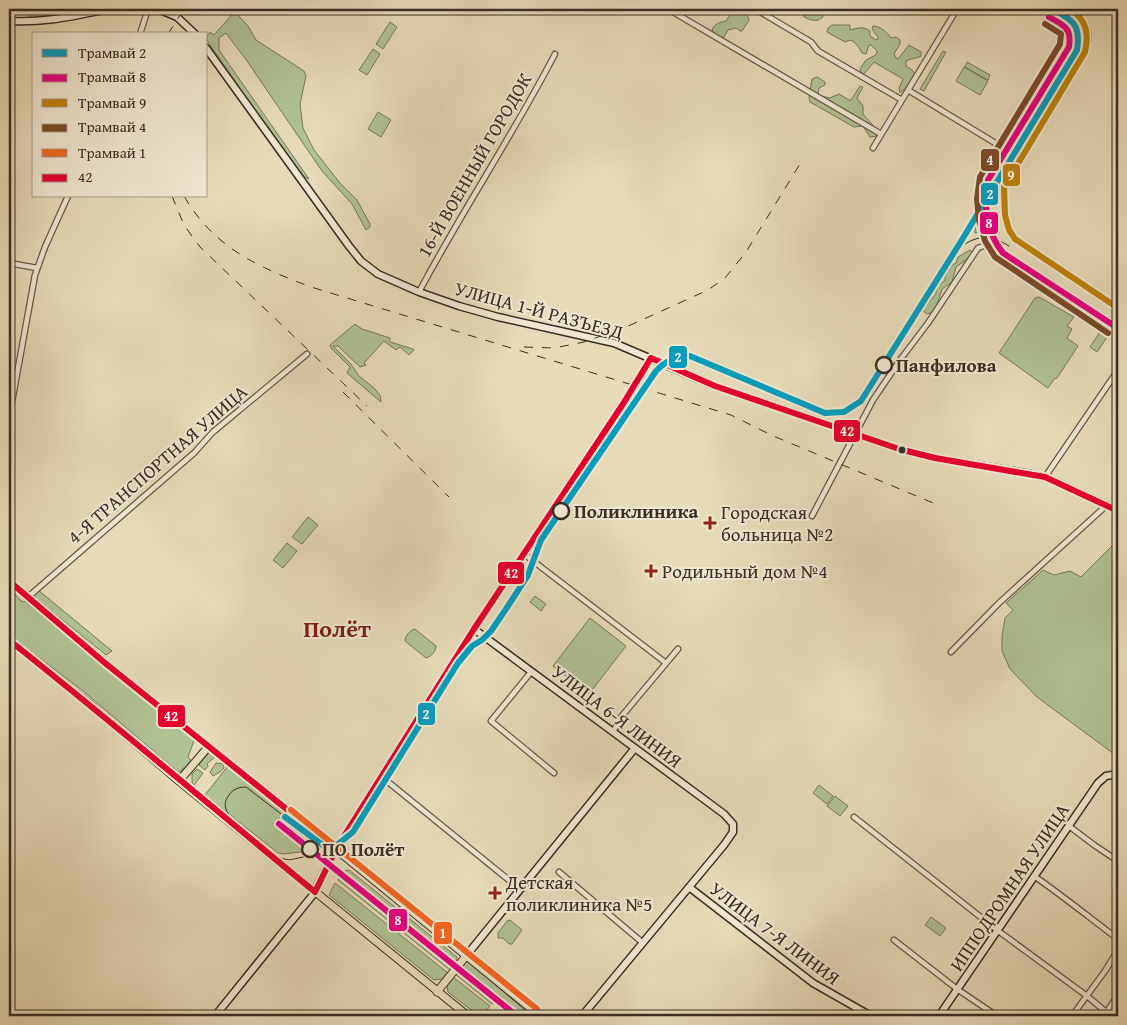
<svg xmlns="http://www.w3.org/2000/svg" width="1127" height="1025" viewBox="0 0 1127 1025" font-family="'Gentium Book Plus',serif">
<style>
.green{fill:#b0c193;stroke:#75775c}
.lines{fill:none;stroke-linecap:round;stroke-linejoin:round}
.street-casing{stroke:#655849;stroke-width:7}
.secondary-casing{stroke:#3a2d24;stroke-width:9}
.primary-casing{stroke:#3a2d24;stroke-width:9}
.street{stroke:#efe7d1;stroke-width:4.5}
.secondary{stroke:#efe7d1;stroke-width:6}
.primary{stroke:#e6dab8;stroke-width:7}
.tram{stroke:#3a2d24;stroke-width:1}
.rail{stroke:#3a2d24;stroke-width:1;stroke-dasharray:9 9;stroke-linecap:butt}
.bus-1-casing{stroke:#efe7d1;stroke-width:10}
.bus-1{stroke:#e4002b;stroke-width:6}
.tram-1-casing{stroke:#efe7d1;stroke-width:10}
.tram-2-casing{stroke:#efe7d1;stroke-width:10}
.tram-3-casing{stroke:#efe7d1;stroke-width:10}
.tram-4-casing{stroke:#efe7d1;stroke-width:10}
.tram-5-casing{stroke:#efe7d1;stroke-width:10}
.tram-1{stroke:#069dbd;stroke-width:6}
.tram-2{stroke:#e5007d;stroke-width:6}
.tram-3{stroke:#be820b;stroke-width:6}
.tram-4{stroke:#7a4b2a;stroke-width:6}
.tram-5{stroke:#f26522;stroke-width:6}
.stop-dot{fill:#efe7d1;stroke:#3a2d24;stroke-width:2.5}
.bus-dot{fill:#3a2d24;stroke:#efe7d1;stroke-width:2}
.poi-dot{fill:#8f2418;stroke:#efe7d1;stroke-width:2}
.labels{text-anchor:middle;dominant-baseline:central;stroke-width:4;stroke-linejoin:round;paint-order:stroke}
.street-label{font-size:19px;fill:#3a2d24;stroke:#efe7d1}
.stop-label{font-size:19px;font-weight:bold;fill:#3a2d24;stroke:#efe7d1;text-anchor:start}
.poi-label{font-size:19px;fill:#3a2d24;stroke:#efe7d1;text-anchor:start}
.district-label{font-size:24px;font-weight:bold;fill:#7a1f14;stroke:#efe7d1}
.line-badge{stroke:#efe7d1;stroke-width:2}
.badge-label{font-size:14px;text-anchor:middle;font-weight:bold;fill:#fff}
</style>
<rect width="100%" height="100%" fill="#e6dab8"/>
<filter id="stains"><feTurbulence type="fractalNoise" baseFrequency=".004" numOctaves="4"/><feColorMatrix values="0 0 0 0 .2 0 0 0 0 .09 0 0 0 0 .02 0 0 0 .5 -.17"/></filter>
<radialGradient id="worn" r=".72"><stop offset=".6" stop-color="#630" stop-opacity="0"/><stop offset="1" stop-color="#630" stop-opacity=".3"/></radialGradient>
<path class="green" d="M43 9H94L31 18 29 16 33 11Z
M237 9H242L238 15 248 26 256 40 304 71 306 76 300 104 303 128 314 150 340 183 357 200 370 224V227L366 230 352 204 322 171 247 61 226 33 219 38V50L309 179 301 175 251 106 207 40V36L210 32 214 35Z
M734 9H750L747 13 749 20 742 31H740L736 28 728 30 724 37 722 38 715 34 712 30C714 24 720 22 726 21Z
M803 9C811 8 821 7 823 17 816 23 811 20 804 17Z
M390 22 397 27 383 49 376 44Z
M832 25H850V30C858 28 864 26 870 31V36L876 40 878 39V37L872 29 873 26C880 26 887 32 891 38L896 37 900 40V44L894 54 896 58 898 59 909 45 921 52V56C916 59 911 58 906 61V66L912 70 915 74 908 86 900 93 899 88 903 79 874 62 864 74 861 72 860 69 866 60 876 55 877 51 871 45H869L866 54 862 53C859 48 856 42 850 40L845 42 827 32 828 28Z
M373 49 380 54 367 75 359 70Z
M943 51 946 52 924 91 920 89Z
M967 62 990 75 988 80 965 67Z
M964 67 988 81 980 95 956 81Z
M817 77 825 82V85L819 88 818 95 830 98 839 94 849 100H851L860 86 863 87 857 98 863 106V114L878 131 877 136 870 137 863 126 854 127 810 102 809 97 812 79Z
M378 112 391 120 381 137 368 129Z
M990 212 996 216 999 233C991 237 984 231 975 233 974 224 982 215 990 212Z
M970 250 972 252 970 257 956 267 952 282 942 289 936 308 933 312 927 314 922 310 936 294V288L945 280V275L952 265 956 263 958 257Z
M1039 297 1074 317 1067 326 1072 329 1067 338 1078 346 1057 378 1054 379 1048 388 999 353 1035 298Z
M355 324 362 329 390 338V342L413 349 414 350 409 355 400 347 396 350 384 341 364 363 366 365 360 367 338 346H333L350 363 359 376 374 388 380 395 381 402 347 373 350 367 331 348 330 345Z
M1102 329 1109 334 1097 352 1090 347Z
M308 517 318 525 302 544 292 537Z
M1118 540V757L1037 697 1010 669 1002 651V636L1005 618 1013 610 1006 603 1043 570 1054 575 1070 571 1081 577Z
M287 543 297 551 283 568 273 560Z
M9 587 21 601 26 602 195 738 188 757 191 760 185 768H183L181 772 177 771 83 691 9 635Z
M38 590 112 651 106 655 34 597 35 593Z
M535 596 546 604 541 611 530 602Z
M590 618 626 646 589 694 553 666Z
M415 629 436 646C436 651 431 657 426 658L405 641C405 636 410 630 415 629Z
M211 750 217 755 207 764 208 766 205 770 199 765Z
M216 763 223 764 224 768 220 772 213 776 210 772Z
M228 766 320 842 316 850 284 854 278 853 205 795Z
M197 769 203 773 194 785 192 783V774Z
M819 785 833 796 827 804 813 793Z
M835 796 848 806 840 816 827 806Z
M349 870 457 957 456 962 450 970 338 880 345 871Z
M335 883 448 973 442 979 434 980 329 895Z
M931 917 946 928 940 936 925 925Z
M510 920 522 930 512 944H509L503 938H498V933L507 921Z
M467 961 532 1016H516L519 1012 513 1008 510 1011 503 1004 505 1001 499 996 492 1004 455 974Z
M453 977 490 1006 482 1016H479L448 992 447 985Z"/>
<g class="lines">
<defs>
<path id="street" d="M668 9 881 134
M757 10 811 42 818 51 902 100
M140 34 148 9
M908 90 1005 149 1000 160V168
M873 148 957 9
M1010 174 1087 45C1092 29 1083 19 1071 9
M9 263 37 268
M419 292C462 211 513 135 555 54
M9 418 35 275 45 247 68 196
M1045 477 1118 370
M812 516 873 400 900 360 928 323 978 248 986 245 995 249 1078 303 1118 328
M524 554 666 663
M28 597 194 453 213 432 307 354
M951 652 999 603 1107 505
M531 672 491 721 554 773
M613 732 621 717 678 649
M382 777 520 889
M854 817 997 930 1087 996 1111 1016
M1069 826 1094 845 1118 861
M559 872 643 943
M1034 876C1063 896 1090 918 1118 939
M894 940 957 989 997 1016
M1072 1016 1105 971 1118 950
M1104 1016 1118 995"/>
<path id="secondary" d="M158 9 177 17 195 34
M9 21C46 23 73 16 109 9
M206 48 349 246 361 261 378 274 419 292 459 306 498 317 614 343 715 386 899 449 935 458 1025 473 1048 478 1118 511
M474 629 724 814 733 824V832L724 845 582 1016
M689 887 813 983 871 1016
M466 956 635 748
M215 1016 312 896 336 849 474 629 623 404 651 358
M939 1016 1098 783 1106 776 1118 774"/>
<path id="primary" d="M9 581 105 663 332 846 540 1016
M9 640 88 703 179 781 468 1016
M179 781 209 746
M437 992 466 956"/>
</defs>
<use href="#street" class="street-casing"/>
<use href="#secondary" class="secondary-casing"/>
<use href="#primary" class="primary-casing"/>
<use href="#street" class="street"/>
<use href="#secondary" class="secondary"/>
<use href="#primary" class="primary"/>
<path class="tram" d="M960 248C976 234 992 235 1009 246
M285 817 246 787C239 787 233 789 229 795 226 799 224 804 226 809 230 822 271 856 284 859 290 861 297 858 303 857"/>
<path class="rail" d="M168 34 184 9
M172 196 184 225 200 247 367 406
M184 196C214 248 258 267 311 287L731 415 771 435 938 505
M524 347 554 348 584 342 624 328 708 290 725 278 746 252 803 159
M343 392 449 497"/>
<defs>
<path id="bus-1" d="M651 358 715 386 899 449 935 458 1045 477 1118 511
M9 581 105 663 336 849
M9 640C112 722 213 808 315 892L336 849 474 629 623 404 651 358"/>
</defs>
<use href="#bus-1" class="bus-1-casing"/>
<use href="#bus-1" class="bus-1"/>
<defs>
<path id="tram-1" d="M285 817 324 846 337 845 353 832 458 663 472 646 482 640 491 631 506 609 528 575 541 540 656 371C666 361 675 356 690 356L825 413 844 412 861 401 960 243 1077 50C1081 25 1073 20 1053 9"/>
<path id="tram-2" d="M1049 17C1064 25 1072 28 1069 47L988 180C983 204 987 234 1003 253L1113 325
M279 824 517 1016"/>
<path id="tram-3" d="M1070 9C1087 20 1089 34 1085 52L1004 187 1005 215 1009 230 1015 239 1118 308"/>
<path id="tram-4" d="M1045 24 1061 34 1060 44 980 177 977 199 979 220 985 241 995 257 1108 333"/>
<path id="tram-5" d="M291 810 537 1009"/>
</defs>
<use href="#tram-1" class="tram-1-casing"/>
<use href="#tram-2" class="tram-2-casing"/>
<use href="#tram-3" class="tram-3-casing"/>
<use href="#tram-4" class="tram-4-casing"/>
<use href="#tram-5" class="tram-5-casing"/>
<use href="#tram-1" class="tram-1"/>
<use href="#tram-2" class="tram-2"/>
<use href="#tram-3" class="tram-3"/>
<use href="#tram-4" class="tram-4"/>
<use href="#tram-5" class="tram-5"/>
</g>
<g class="stop-dot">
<circle cx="884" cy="365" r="8"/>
<circle cx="561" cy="511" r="8"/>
<circle cx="310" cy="849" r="8"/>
</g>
<circle class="bus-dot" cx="902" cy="450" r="4.5"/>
<g class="poi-dot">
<path d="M707.5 515.5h5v5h5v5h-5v5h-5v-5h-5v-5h5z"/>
<path d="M648.5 563.5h5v5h5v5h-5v5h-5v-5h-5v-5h5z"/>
<path d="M492.5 885.5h5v5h5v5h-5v5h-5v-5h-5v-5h5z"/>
</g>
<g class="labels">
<g class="street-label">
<text transform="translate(474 165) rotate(-60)">16-Й ВОЕННЫЙ ГОРОДОК</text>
<text transform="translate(539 310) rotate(15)">УЛИЦА 1-Й РАЗЪЕЗД</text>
<text transform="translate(157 464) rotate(-41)">4-Я ТРАНСПОРТНАЯ УЛИЦА</text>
<text transform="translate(617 716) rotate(37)">УЛИЦА 6-Я ЛИНИЯ</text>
<text transform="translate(1009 887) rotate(-56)">ИППОДРОМНАЯ УЛИЦА</text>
<text transform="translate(775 933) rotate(37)">УЛИЦА 7-Я ЛИНИЯ</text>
</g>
<g class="stop-label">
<text x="896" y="365">Панфилова</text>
<text x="574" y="511">Поликлиника</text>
<text x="322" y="849">ПО Полёт</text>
</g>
<g class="poi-label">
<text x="721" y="512">Городская<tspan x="721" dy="22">больница №2</tspan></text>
<text x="662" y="571">Родильный дом №4</text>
<text x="506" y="882">Детская<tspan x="506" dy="22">поликлиника №5</tspan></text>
</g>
<g class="district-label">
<text x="337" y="628">Полёт</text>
</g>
</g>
<g class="line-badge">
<rect x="980" y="148" width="20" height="24" rx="5" fill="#7a4b2a"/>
<rect x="1002" y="163" width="19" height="24" rx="5" fill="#be820b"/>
<rect x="980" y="182" width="19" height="24" rx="5" fill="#069dbd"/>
<rect x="979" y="211" width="20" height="24" rx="5" fill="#e5007d"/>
<rect x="668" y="345" width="20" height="24" rx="5" fill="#069dbd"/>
<rect x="833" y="419" width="28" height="24" rx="5" fill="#e4002b"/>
<rect x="497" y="561" width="28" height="24" rx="5" fill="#e4002b"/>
<rect x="417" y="702" width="19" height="24" rx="5" fill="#069dbd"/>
<rect x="157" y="704" width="29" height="24" rx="5" fill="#e4002b"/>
<rect x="388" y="908" width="20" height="24" rx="5" fill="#e5007d"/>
<rect x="433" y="921" width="20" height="24" rx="5" fill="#f26522"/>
</g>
<g class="badge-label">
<text x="990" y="165">4</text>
<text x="1011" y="180">9</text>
<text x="990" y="199">2</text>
<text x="989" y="228">8</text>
<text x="678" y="362">2</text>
<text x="847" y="436">42</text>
<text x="511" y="578">42</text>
<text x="426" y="719">2</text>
<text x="171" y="721">42</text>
<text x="398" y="925">8</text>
<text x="443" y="938">1</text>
</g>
<rect width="1127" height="1025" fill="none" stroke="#e6dab8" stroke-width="30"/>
<rect x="10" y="10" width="1107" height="1005" fill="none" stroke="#3a2d24" stroke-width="2.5"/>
<rect x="15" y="15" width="1097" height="995" fill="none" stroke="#3a2d24"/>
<rect x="32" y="32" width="175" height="165" fill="#efe7d1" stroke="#a79d8c"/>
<rect x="42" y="49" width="25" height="8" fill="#069dbd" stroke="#a79d8c"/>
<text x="78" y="58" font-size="15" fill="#3a2d24">Трамвай 2</text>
<rect x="42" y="74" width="25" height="8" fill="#e5007d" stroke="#a79d8c"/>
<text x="78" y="82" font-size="15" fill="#3a2d24">Трамвай 8</text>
<rect x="42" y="99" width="25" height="8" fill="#be820b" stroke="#a79d8c"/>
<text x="78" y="108" font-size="15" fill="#3a2d24">Трамвай 9</text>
<rect x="42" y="124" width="25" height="8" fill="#7a4b2a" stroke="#a79d8c"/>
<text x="78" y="132" font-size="15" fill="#3a2d24">Трамвай 4</text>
<rect x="42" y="149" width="25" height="8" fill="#f26522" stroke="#a79d8c"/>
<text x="78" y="158" font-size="15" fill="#3a2d24">Трамвай 1</text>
<rect x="42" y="174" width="25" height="8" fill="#e4002b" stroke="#a79d8c"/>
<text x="78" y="182" font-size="15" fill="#3a2d24">42</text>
<rect width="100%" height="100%" filter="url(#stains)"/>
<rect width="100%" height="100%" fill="url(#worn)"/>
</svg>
